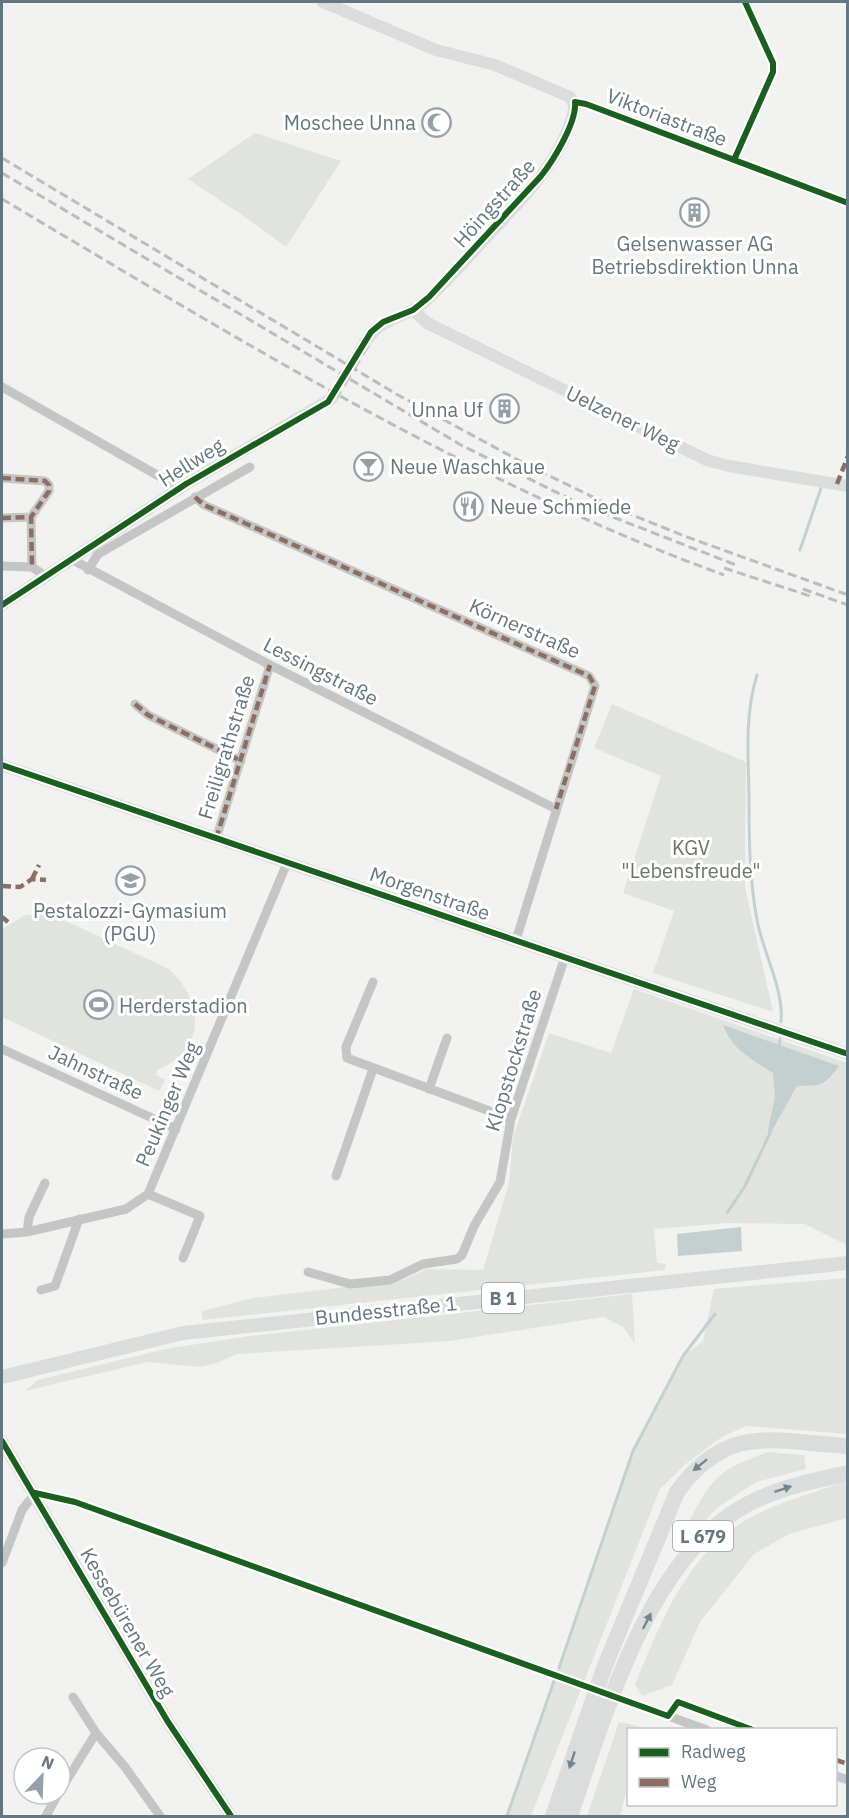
<svg xmlns="http://www.w3.org/2000/svg" width="849" height="1818" viewBox="0 0 849 1818" font-family="'IBM Plex Sans',sans-serif">
<style>
.green{fill:#e1e4de}
.water{fill:#c4d0d0}
.lines{fill:none;stroke-linecap:round;stroke-linejoin:round}
.stream{stroke:#c4d0d0;stroke-width:3}
.secondary-tunnel{stroke:#c7cdce;stroke-width:12;stroke-dasharray:12 6;stroke-linecap:butt}
.street{stroke:#c4c6c6;stroke-width:9}
.secondary{stroke:#dbdcdc;stroke-width:12}
.primary{stroke:#dbdcdc;stroke-width:14}
.highway{stroke:#dbdcdc;stroke-width:16}
.rail{stroke:#bbbcbd;stroke-width:3;stroke-dasharray:9 4.5;stroke-linecap:butt}
.quiet{stroke:#8d6e63;stroke-width:4.5;stroke-dasharray:9 4.5;stroke-linecap:butt}
.cycleway-casing{stroke:#fff;stroke-width:10}
.cycleway{stroke:#1b5e20;stroke-width:6}
.oneway{fill:#76858d}
.labels{text-anchor:middle;dominant-baseline:central;stroke-width:6;stroke-linejoin:round;paint-order:stroke}
.shield{fill:#fff;stroke:#929fa5;stroke-width:1.5}
.shield-label{font-size:18px;font-weight:bold;fill:#64767f}
.street-label{font-size:20px;fill:#64767f;stroke:#fff}
.poi-label{font-size:20px;fill:#64767f;stroke:#fff;text-anchor:start}
.park-label{font-size:20px;fill:#697762;stroke:#fff}
</style>
<rect width="100%" height="100%" fill="#f2f2f0"/>
<path class="green" d="M255 133 341 161 286 247 248 219 188 179Z
M612 704 746 762 745 887 773 1012 653 973 674 911 623 893 661 776 594 748Z
M42 914 57 917 169 969C204 1001 207 1050 157 1070L156 1075 165 1080 159 1091 2 1017V929L26 915Z
M634 989 847 1063V1245L805 1224 727 1223 654 1229 657 1263 666 1264 665 1270 202 1320V1311L253 1298 403 1280 426 1269 483 1270 509 1183 513 1137 549 1033 611 1053Z
M847 1278V1434L746 1426 722 1437 687 1463 660 1489 531 1816H508L633 1451 683 1356 703 1341 714 1289Z
M632 1294 635 1344 623 1327 603 1317 450 1341 237 1354 217 1363 200 1367 147 1362 25 1391 38 1380 165 1349 249 1336Z
M768 1452 804 1455 806 1469 756 1482 717 1508 693 1534 686 1528C711 1479 715 1471 768 1452Z
M847 1480V1518L789 1534 754 1554 700 1622 672 1685 642 1696 635 1684C662 1620 688 1550 753 1516 783 1500 816 1493 847 1480Z
M619 1722 638 1726V1729L628 1730V1786L620 1816H587Z"/>
<path class="water" d="M723 1025 839 1066C824 1087 821 1085 797 1086L769 1136 768 1130 775 1097 773 1073C752 1059 732 1050 723 1025Z
M741 1227 742 1251 678 1256 677 1234Z"/>
<g class="lines">
<path class="stream" d="M800 550 821 488
M757 675C745 713 748 754 749 793 749 838 749 881 758 925 765 956 784 991 781 1022
M779 1048 780 1039
M727 1213 745 1186 770 1133
M559 1668 633 1451 683 1356 715 1314
M507 1816 554 1681"/>
<path class="secondary-tunnel" d="M331 399 366 341"/>
<path class="street" d="M575 102 586 104 848 203
M2 387 164 479 175 492
M2 478 45 481 49 485V491L31 517
M195 497 204 505 589 676 595 686 516 940
M2 518 31 517 32 567
M73 560 270 665 556 809
M2 566 32 567 47 577
M88 570 98 554 250 467
M135 704 148 715 241 761
M216 839 270 665
M373 982 346 1047 347 1058 511 1119
M2 1049 176 1129
M429 1089 447 1038
M336 1176 373 1069
M148 1194 200 1216 183 1258
M27 1232 29 1217 45 1183
M2 1234 27 1232 126 1209 148 1194 287 863
M308 1272 350 1284 390 1280 423 1264 457 1259 462 1255 474 1226 500 1182 511 1119 565 957
M41 1290 55 1286 79 1219
M2 1563 22 1510 35 1493
M73 1697 96 1733
M668 1716 707 1730
M836 1776 848 1780
M60 1791 96 1733 125 1767 160 1816
M46 1816 58 1794"/>
<path class="secondary" d="M323 2 436 50 495 65 570 97 575 106C563 163 517 204 480 244 461 265 443 286 422 304 401 320 382 317 366 341
M413 310 427 323 707 460 729 466 848 486
M2 605 186 484 331 399
M2 765 848 1054
M2 1441 168 1722 231 1816"/>
<path class="primary" d="M2 1377 183 1333 848 1263"/>
<path class="highway" d="M553 1816 604 1668 677 1492C728 1422 774 1442 848 1446
M570 1816C604 1719 645 1568 736 1511 770 1489 809 1482 848 1473"/>
<path class="rail" d="M2 158 398 395 533 468 622 511 687 537 848 595
M2 173 461 445 582 505 736 565
M2 199C235 337 468 482 724 575
M724 568 810 596
M803 589 848 605"/>
<path class="quiet" d="M2 478 45 481 49 485V491L31 517
M837 484 848 456
M195 497 204 505 589 676 595 686 556 809
M2 518 31 517 32 567
M135 704 148 715 241 761
M216 839 270 665
M32 879 39 865
M2 886 20 887 32 879 46 880
M2 917 8 922
M836 1760 848 1764"/>
<defs>
<path id="cycleway" d="M734 160 773 72V63L745 2
M2 605 186 484 328 402 371 332 383 322 413 310 429 297 541 176C553 161 577 122 575 102L586 104 848 203
M2 765 848 1054
M2 1441 168 1722 231 1816
M35 1493 75 1502 668 1716 678 1702 753 1730"/>
</defs>
<use href="#cycleway" class="cycleway-casing"/>
<use href="#cycleway" class="cycleway"/>
</g>
<defs><path id="oneway-solid" d="M-6-.8H1V-3.2L6.5 0L1 3.2V.8H-6Z" transform="scale(1.5)"/></defs>
<g class="oneway">
<use href="#oneway-solid" transform="translate(700 1465) rotate(141)"/>
<use href="#oneway-solid" transform="translate(783 1489) rotate(-18)"/>
<use href="#oneway-solid" transform="translate(647 1621) rotate(-63)"/>
<use href="#oneway-solid" transform="translate(572 1760) rotate(108)"/>
</g>
<defs>
<symbol id="mosque-ring" viewBox="-11 -11 22 22"><circle r="9.5" fill="#fff" stroke="#96a1a7" stroke-width="1.5"/><path d="M3.5-4.9A6 6 0 1 0 3.5 4.9A5 5 0 1 1 3.5-4.9Z" fill="#96a1a7"/></symbol>
<symbol id="building-ring" viewBox="-11 -11 22 22"><circle r="9.5" fill="#fff" stroke="#96a1a7" stroke-width="1.5"/><path d="M-4-6H4V6H1V3H-1V6H-4ZM-2.5-4.3h1.7v1.8h-1.7ZM.8-4.3h1.7v1.8H.8ZM-2.5-1h1.7V.8h-1.7ZM.8-1h1.7V.8H.8Z" fill="#96a1a7"/></symbol>
<symbol id="bar-ring" viewBox="-11 -11 22 22"><circle r="9.5" fill="#fff" stroke="#96a1a7" stroke-width="1.5"/><path d="M-6-5H6L.8 .8V4.5H3.5V6h-7V4.5H-.8V.8Z" fill="#96a1a7"/></symbol>
<symbol id="restaurant-ring" viewBox="-11 -11 22 22"><circle r="9.5" fill="#fff" stroke="#96a1a7" stroke-width="1.5"/><path d="M-5-6h1v4h1v-4h1v4h1v-4h1v5L-1.5 .5V6h-2V.5L-5-1ZM5-6V6H3V1.5H1.5Q1.5-4 5-6Z" fill="#96a1a7"/></symbol>
<symbol id="school-ring" viewBox="-11 -11 22 22"><circle r="9.5" fill="#fff" stroke="#96a1a7" stroke-width="1.5"/><path d="M0-5L7-2L0 1L-7-2ZM-4 1L0 2.5L4 1V4Q0 6-4 4Z" fill="#96a1a7"/></symbol>
<symbol id="stadium-ring" viewBox="-11 -11 22 22"><circle r="9.5" fill="#fff" stroke="#96a1a7" stroke-width="1.5"/><path d="M0-5a6.5 5 0 1 0 0 10a6.5 5 0 1 0 0-10ZM-3.5-1.8h7v3.6h-7Z" fill="#96a1a7"/></symbol>
</defs>
<g fill-rule="evenodd">
<use href="#mosque-ring" x="420" y="106" width="33" height="33"/>
<use href="#building-ring" x="678" y="196" width="33" height="33"/>
<use href="#building-ring" x="488" y="392" width="33" height="33"/>
<use href="#bar-ring" x="352" y="450" width="33" height="33"/>
<use href="#restaurant-ring" x="452" y="490" width="33" height="33"/>
<use href="#school-ring" x="114" y="864" width="33" height="33"/>
<use href="#stadium-ring" x="82" y="988" width="33" height="33"/>
</g>
<g class="labels">
<g class="shield">
<rect x="482" y="1283" width="42" height="30" rx="4.5"/>
<rect x="673" y="1521" width="60" height="30" rx="4.5"/>
</g>
<g class="shield-label">
<text x="503" y="1298">B 1</text>
<text x="703" y="1536">L 679</text>
</g>
<g class="street-label">
<text transform="translate(667 117) rotate(21)">Viktoriastraße</text>
<text transform="translate(494 203) rotate(-48)">Höingstraße</text>
<text transform="translate(623 418) rotate(26)">Uelzener Weg</text>
<text transform="translate(191 462) rotate(-32)">Hellweg</text>
<text transform="translate(525 628) rotate(24)">Körnerstraße</text>
<text transform="translate(321 671) rotate(27)">Lessingstraße</text>
<text transform="translate(226 747) rotate(-73)">Freiligrathstraße</text>
<text transform="translate(430 893) rotate(19)">Morgenstraße</text>
<text transform="translate(513 1060) rotate(-73)">Klopstockstraße</text>
<text transform="translate(96 1072) rotate(25)">Jahnstraße</text>
<text transform="translate(167 1104) rotate(-67)">Peukinger Weg</text>
<text transform="translate(386 1310) rotate(-6)">Bundesstraße 1</text>
<text transform="translate(128 1622) rotate(60)">Kessebürener Weg</text>
</g>
<g class="poi-label">
<text x="416" y="122" text-anchor="end">Moschee Unna</text>
<text x="695" y="243" text-anchor="middle">Gelsenwasser AG<tspan x="695" dy="23">Betriebsdirektion Unna</tspan></text>
<text x="483" y="409" text-anchor="end">Unna Uf</text>
<text x="390" y="466">Neue Waschkaue</text>
<text x="490" y="506">Neue Schmiede</text>
<text x="130" y="910" text-anchor="middle">Pestalozzi-Gymasium<tspan x="130" dy="23">(PGU)</tspan></text>
<text x="119" y="1005">Herderstadion</text>
</g>
<g class="park-label">
<text x="691" y="847">KGV<tspan x="691" dy="23">"Lebensfreude"</tspan></text>
</g>
</g>
<rect width="849" height="1818" fill="none" stroke="#64767f" stroke-width="6"/>
<rect x="627" y="1728" width="210" height="78" fill="#ffffff" stroke="#c1c8cc" stroke-width="1.5"/>
<rect x="639" y="1748" width="30" height="9" fill="#1b5e20" stroke="#c1c8cc" stroke-width="1.5"/>
<text x="681" y="1758" font-size="18" fill="#64767f">Radweg</text>
<rect x="639" y="1778" width="30" height="9" fill="#8d6e63" stroke="#c1c8cc" stroke-width="1.5"/>
<text x="681" y="1788" font-size="18" fill="#64767f">Weg</text>
<g transform="translate(42 1776) rotate(23)"><circle r="28" fill="#ffffff" stroke="#c1c8cc" stroke-width="1.5"/>
<path d="M0-4.5L10 22L0 15L-10 22Z" fill="#96a1a7"/>
<text y="-9" font-size="16" font-weight="bold" text-anchor="middle" fill="#64767f">N</text>
</g>
</svg>
